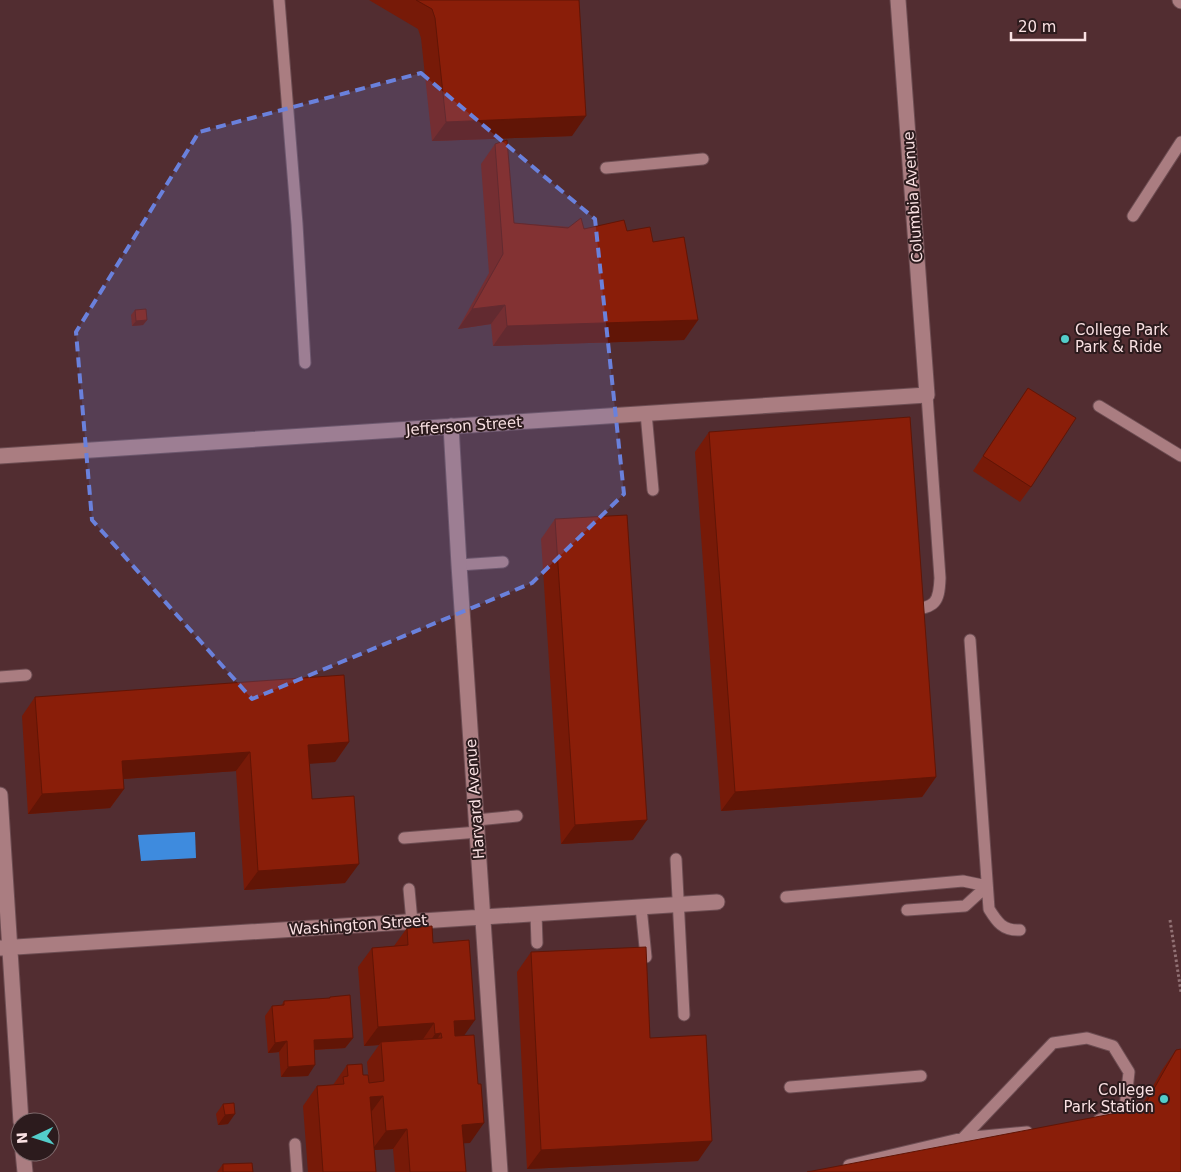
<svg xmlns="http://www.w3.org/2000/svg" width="1181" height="1172" viewBox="0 0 1181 1172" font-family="'DejaVu Sans',sans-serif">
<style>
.water{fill:#3e8bde}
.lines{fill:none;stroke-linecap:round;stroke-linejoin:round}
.lane-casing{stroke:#6d4d52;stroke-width:13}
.street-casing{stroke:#6d4d52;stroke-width:17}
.secondary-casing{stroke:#6d4d52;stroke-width:17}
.path{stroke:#917174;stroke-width:3;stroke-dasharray:2.5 2.5;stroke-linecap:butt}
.lane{stroke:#aa7d81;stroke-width:11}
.street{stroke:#aa7d81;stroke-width:15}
.secondary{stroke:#aa7d81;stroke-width:15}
.wall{fill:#771a08}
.shaded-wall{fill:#611506}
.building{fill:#8a1e09;stroke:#611506}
.marked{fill:#6a81dc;fill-opacity:0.2;stroke:#6a81dc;stroke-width:4;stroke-dasharray:10 6;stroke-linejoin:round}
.poi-dot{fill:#53cdca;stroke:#2c1b1d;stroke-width:2}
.labels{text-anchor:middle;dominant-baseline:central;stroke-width:4;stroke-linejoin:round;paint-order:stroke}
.street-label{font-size:15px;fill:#fae1e3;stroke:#2c1b1d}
.poi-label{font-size:15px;fill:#fae1e3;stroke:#2c1b1d;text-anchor:start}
</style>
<rect width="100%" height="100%" fill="#522d31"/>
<path class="water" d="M195 832 196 858 141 861 138 835Z"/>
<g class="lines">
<defs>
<path id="lane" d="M279 0 297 224 305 363
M606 168 703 159
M1133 216 1181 142
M1099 406 1181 456
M646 413 653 490
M459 565 503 562
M911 611C935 606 939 604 940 578L927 395
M970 640 989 909C997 922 1003 931 1020 930
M0 677 26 675
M477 820 517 816
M404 838 478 832
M676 859 684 1015
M409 889 412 922
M786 897 963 881 987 886
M641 907 646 957
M907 910 965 906 987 886
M536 914 537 943
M790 1087 921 1076
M963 1138 1053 1043 1087 1038 1113 1046 1129 1072 1125 1108 1099 1120
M295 1144 297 1172
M849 1165 963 1138 1027 1132"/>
<path id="street" d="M451 426 459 565 500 1172
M0 456 927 395 898 0
M0 795 21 1122
M0 948 717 902
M23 1152 25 1172"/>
<path id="secondary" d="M1180 0 1181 1"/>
</defs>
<use href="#lane" class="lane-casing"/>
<use href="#street" class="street-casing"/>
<use href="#secondary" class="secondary-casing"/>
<path class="path" d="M1170 920 1181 992"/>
<use href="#lane" class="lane"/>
<use href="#street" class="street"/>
<use href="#secondary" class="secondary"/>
</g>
<path class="wall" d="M369 0H579L572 136 432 141 421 38 418 29Z
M495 144 514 223 627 231 653 242 698 320 684 340 493 346 491 324 458 329 489 273 481 164Z
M135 310 147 320 143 325 132 326 131 315Z
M1028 388 1031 487 1020 502 973 471Z
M709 432 936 777 922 797 721 811 695 452Z
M555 519 633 840 561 844 541 539Z
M35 697 349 742 335 762 309 763 312 799 345 883 244 890 236 771 123 779 124 789 110 808 28 814 22 716Z
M407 928 433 943 464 1036 470 1143H464L466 1172H395L393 1149 374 1150 376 1172H308L303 1106 317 1086 333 1085 347 1065 363 1075 369 1083 367 1062 379 1045 364 1046 358 967 372 948 394 946Z
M531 952 650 1038 698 1161 527 1169 517 972Z
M330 997 353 1038 345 1048 314 1050 308 1076 281 1077 279 1052 268 1053 265 1016 272 1006H281L284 1001 329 998Z
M1176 1050 1181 1172 1140 1109 1162 1070Z
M223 1104 228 1124 218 1125 216 1114Z
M223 1164 253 1172H217Z"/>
<path class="shaded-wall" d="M586 116 572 136 432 141 446 122Z
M505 305 491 324 458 329 472 309Z
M147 320 143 325 132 326 136 321Z
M698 320 684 340 493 346 507 326Z
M349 742 335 762 294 765 308 745Z
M250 752 236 771 108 780 122 761Z
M936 777 922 797 721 811 735 792Z
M124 789 110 808 28 814 42 794Z
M647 820 633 840 561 844 575 825Z
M359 864 345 883 244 890 258 871Z
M475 1020 461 1040 440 1041 454 1021Z
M434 1023 421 1042H381L379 1045 364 1046 378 1027Z
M441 1033 428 1053H422L435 1034Z
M353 1038 345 1048 307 1050 314 1040Z
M287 1041 279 1052 268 1053 275 1043Z
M315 1065 308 1076 281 1077 288 1067Z
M383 1096 369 1115 370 1097Z
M235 1114 228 1124 218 1125 225 1115Z
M484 1123 470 1143 449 1144 462 1125Z
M407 1129 393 1149 372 1150 386 1131Z
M712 1141 698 1161 527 1169 541 1150Z"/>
<path class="building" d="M416 0H579L586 116 446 122 435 18 432 9Z
M507 140 514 223 568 228 581 218 584 229 624 220 627 231 650 227 653 242 684 237 698 320 507 326 505 305 472 309 503 254 495 144Z
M146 309 147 320 136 321 135 310Z
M1028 388 1076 418 1031 487 983 456Z
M910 417 936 777 735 792 709 432Z
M627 515 647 820 575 825 555 519Z
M344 675 349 742 308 745 312 799 354 796 359 864 258 871 250 752 122 761 124 789 42 794 35 697Z
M432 926 433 943 469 940 475 1020 454 1021 455 1036 474 1035 478 1084H481L484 1123 462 1125 466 1172H410L407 1129 386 1131 383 1096 370 1097 376 1172H323L317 1086 344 1084 343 1077 348 1076 347 1065 362 1064 363 1075H368L369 1083 384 1081 381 1042 442 1038 441 1033 435 1034 434 1023 378 1027 372 948 408 945 407 928Z
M646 947 650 1038 706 1035 712 1141 541 1150 531 952Z
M350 995 353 1038 314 1040 315 1065 288 1067 287 1041 275 1043 272 1006 284 1005V1001L330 998V997Z
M1181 1049V1172H807L1143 1108 1176 1050Z
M234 1103 235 1114 225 1115 223 1104Z
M252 1163 253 1172H223V1164Z"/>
<path class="marked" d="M421 73 595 219 624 494 532 583 252 699 92 520 76 332 199 132Z"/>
<g class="poi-dot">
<circle cx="1065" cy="339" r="5"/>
<circle cx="1164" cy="1099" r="5"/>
</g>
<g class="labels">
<g class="street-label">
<text transform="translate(913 197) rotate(-94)">Columbia Avenue</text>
<text transform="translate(464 426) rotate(-4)">Jefferson Street</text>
<text transform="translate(475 799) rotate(-94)">Harvard Avenue</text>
<text transform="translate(358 925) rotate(-4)">Washington Street</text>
</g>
<g class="poi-label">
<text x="1075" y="330">College Park<tspan x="1075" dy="17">Park &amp; Ride</tspan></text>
<text x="1154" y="1090" text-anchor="end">College<tspan x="1154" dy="17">Park Station</tspan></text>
</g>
</g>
<g transform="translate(35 1137) rotate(266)"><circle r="24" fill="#2c1b1d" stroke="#7e6a6c"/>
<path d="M0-4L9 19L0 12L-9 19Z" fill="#53cdca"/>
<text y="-8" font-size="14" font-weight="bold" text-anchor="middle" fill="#fae1e3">N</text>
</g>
<path d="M1011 32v8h74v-8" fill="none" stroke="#fae1e3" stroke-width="2.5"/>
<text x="1018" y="32" font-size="15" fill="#fae1e3" stroke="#2c1b1d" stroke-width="4" paint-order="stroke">20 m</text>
</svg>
